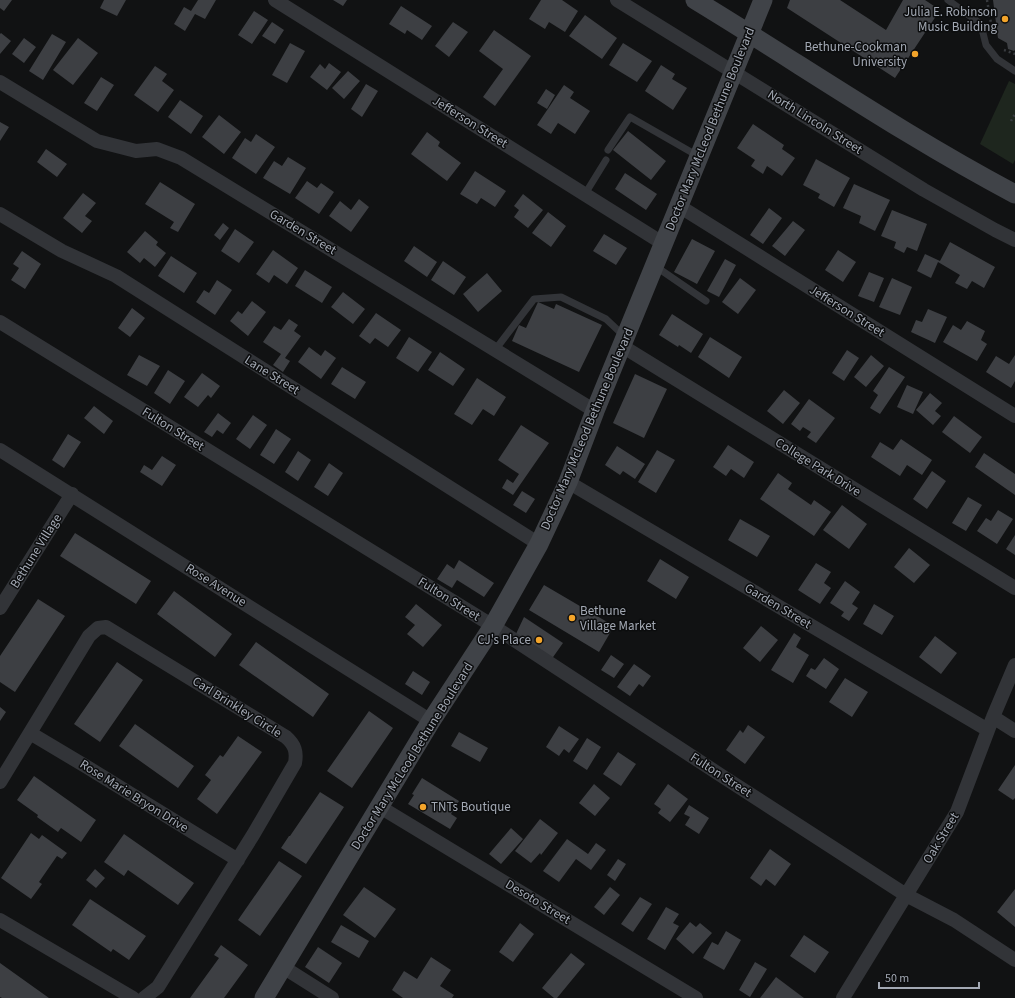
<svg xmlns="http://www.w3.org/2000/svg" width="1015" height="998" viewBox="0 0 1015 998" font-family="'Source Sans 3',sans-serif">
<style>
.green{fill:#1e261e}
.building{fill:#3d3f43}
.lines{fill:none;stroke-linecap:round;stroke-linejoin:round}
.path{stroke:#383b3f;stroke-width:2.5;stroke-dasharray:2 3;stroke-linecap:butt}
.lane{stroke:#323438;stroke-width:7}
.street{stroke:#323438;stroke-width:14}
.secondary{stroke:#404348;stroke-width:19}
.poi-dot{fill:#f3a42a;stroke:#0c0d0e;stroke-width:1.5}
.labels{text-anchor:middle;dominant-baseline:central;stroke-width:3;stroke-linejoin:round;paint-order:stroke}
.poi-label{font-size:13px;fill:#a3a9b4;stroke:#0c0d0e;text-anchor:end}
.street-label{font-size:13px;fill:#a3a9b4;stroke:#0c0d0e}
</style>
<rect width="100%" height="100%" fill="#111213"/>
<path class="green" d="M1009 81 1015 84V160L1013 164 980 144Z"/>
<path class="building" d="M0 0H12L4 11 0 8Z
M104 0H126L117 16 100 8Z
M198 0H216L205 19 195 14 185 31 174 24 184 7 191 11Z
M333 0H347L343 6Z
M541 0H562L578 11 565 32 549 22 545 29 529 19Z
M790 0H840L886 30 903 0H925L940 10 895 78 787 8Z
M993 0H1015V50L1014 51 1008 49 1007 43 998 38Z
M401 6 432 26 422 40 407 30 405 34 389 24Z
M254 11 268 20 252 44 238 35Z
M585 15 617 38 602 59 569 36Z
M272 22 284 30 275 44 262 36Z
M453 22 468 32 449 57 435 46Z
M494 30 531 56 495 106 483 97 503 69 479 51Z
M1 33 11 41 0 54V34Z
M52 34 66 42 43 80 29 71Z
M24 38 36 47 24 63 12 54Z
M78 38 98 53 73 85 53 70Z
M290 43 305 51 287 83 272 75Z
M623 43 652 61 637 82 609 65Z
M329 63 341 72 327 90 310 77 320 64 325 69Z
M661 65 675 74 672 79 687 88 673 110 645 91Z
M155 66 167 74 162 81 174 90 158 112 134 95Z
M348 71 360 81 344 99 332 88Z
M101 77 114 85 97 111 84 103Z
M366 84 378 91 362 117 351 109Z
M564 85 574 92 570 98 590 111 575 134 558 123 551 134 537 125Z
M546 89 555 95 547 109 537 103Z
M180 100 203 116 191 134 168 117Z
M219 115 241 132 224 154 202 137Z
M0 122 9 127 0 141Z
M753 124 784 145 782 149 795 158 782 176 767 166 763 174 751 166 755 160 737 148Z
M628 131 666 161 651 180 613 150Z
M427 132 440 142 438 146 461 163 447 181 411 154Z
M256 134 275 147 256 174 232 158 245 138 251 142Z
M46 149 67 164 57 177 37 162Z
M288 157 306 168 290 194 263 178 274 161 282 166Z
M816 159 850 178 834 207 818 198 820 194 803 185Z
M475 171 506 191 495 207 481 198 477 204 460 194Z
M625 173 657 194 646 210 615 189Z
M307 181 317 188 321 183 334 192 319 214 295 198Z
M160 182 195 204 178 232 170 228 174 222 145 204Z
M854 184 890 200 875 231 859 223 861 216 843 208Z
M83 193 96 203 85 216 92 221 82 233 63 218Z
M523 194 543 210 528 228 514 217 519 210 514 206Z
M359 199 369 207 351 232 329 216 340 201 351 210Z
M769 208 782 218 763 244 750 235Z
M892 210 927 224 917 251 907 247 904 253 894 248 896 242 881 236Z
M548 212 566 226 551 247 532 233Z
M793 221 805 230 785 256 772 246Z
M223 223 229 228 220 240 214 235Z
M235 229 254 242 239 263 221 251Z
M145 231 158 242 156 245 166 253 155 267 144 258 140 263 127 252Z
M604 234 627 248 616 265 593 251Z
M692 239 715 251 697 284 674 272Z
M950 242 995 267 984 288 972 281 967 289 955 283 960 275 938 262 931 278 917 271 925 254 940 261Z
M414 246 437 262 427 277 404 261Z
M273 250 298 268 287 284 274 275 269 283 256 274Z
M838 250 856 262 843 282 825 270Z
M22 251 41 264 25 289 11 280 19 268 13 264Z
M171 256 197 273 184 293 158 276Z
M725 259 736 265 719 297 707 291Z
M443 261 466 277 454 295 431 280Z
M305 270 332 287 322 303 295 286Z
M869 272 884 278 874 302 858 296Z
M487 273 502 291 478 312 463 294Z
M740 278 756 290 738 314 722 302Z
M892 278 912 287 900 315 879 307Z
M217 280 232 290 215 315 196 302 204 290 209 293Z
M343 292 365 309 353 324 331 307Z
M252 301 266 312 248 336 230 321 238 311 242 314Z
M538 302 554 309 556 304 602 325 579 372 512 341 519 325 526 328Z
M132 308 145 318 130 337 118 328Z
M928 309 947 317 935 343 911 332 916 320 922 322Z
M376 313 401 330 388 347 375 338 370 344 359 336Z
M672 314 703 334 691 353 679 345 678 347 659 335Z
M289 319 298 325 294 331 301 336 285 358 290 361 283 372 273 365 281 354 263 342 274 326 281 330Z
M967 321 985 331 981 340 987 344 977 361 943 342 953 325 961 330Z
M409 337 432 352 418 372 396 358Z
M710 337 742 357 729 378 698 357Z
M309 347 321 356 325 350 336 358 321 379 298 362Z
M847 350 859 358 844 381 832 373Z
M440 352 465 369 453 386 428 370Z
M139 355 160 366 147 386 127 375Z
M871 355 884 366 866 387 854 377Z
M1015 355V381L1011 388 986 372 996 356 1009 364Z
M342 367 366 382 355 399 331 384Z
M889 367 905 377 880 414 870 408 878 395 873 391Z
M168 370 185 381 170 404 154 393Z
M202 373 220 386 211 398 208 395 198 407 184 397Z
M635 374 667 389 644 438 613 423Z
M477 378 506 397 494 416 483 409 472 425 454 414Z
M907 385 923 392 913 414 897 407Z
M784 390 800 403 783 424 767 411Z
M930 393 942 403 935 411 941 416 933 425 916 410Z
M809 399 835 418 816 443 807 437 811 432 803 427 800 431 791 424Z
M94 406 113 421 104 434 84 418Z
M218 413 231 423 223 434 217 430 212 437 204 432Z
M253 415 267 425 250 449 236 439Z
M954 416 982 437 970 453 942 432Z
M521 425 549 443 513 495 502 488 507 479 513 483 519 474 498 460Z
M276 429 291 439 274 464 260 455Z
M68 434 81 442 64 468 52 460Z
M901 439 932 460 922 475 907 465 900 476 871 457 880 442 893 450Z
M728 445 754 462 744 478 731 469 726 476 713 467Z
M617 446 645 464 635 479 623 471 620 475 605 465Z
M657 450 675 460 656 493 638 482Z
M298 451 311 460 298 481 285 472Z
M984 453 1015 474V495L975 467Z
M162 456 176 465 162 486 140 472 144 465 152 470Z
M329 463 343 473 328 496 314 487Z
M932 471 946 481 927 509 913 499Z
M778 473 792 483 788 489 811 505 814 500 831 512 814 536 760 499Z
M522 491 535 499 526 513 513 505Z
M968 497 982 505 966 531 952 523Z
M842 505 867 524 849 549 823 530Z
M998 510 1013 519 997 544 977 531 986 518 991 521Z
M740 519 770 536 757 557 728 540Z
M75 533 151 581 136 604 60 556Z
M1015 535V555L1006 549Z
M909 548 930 565 914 583 894 567Z
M660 559 689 577 676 599 647 581Z
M459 560 494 583 484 597 457 580 452 588 437 579 447 564 454 569Z
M816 563 831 572 824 583 831 588 820 604 798 590Z
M845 581 860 592 852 604 858 608 849 621 841 616 844 612 830 603Z
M544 585 614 626 599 652 529 610Z
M174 591 232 634 215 657 157 614Z
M38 599 65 616 15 692 0 682V656Z
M416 604 442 625 423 647 407 634 415 625 405 617Z
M874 604 894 616 882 635 863 624Z
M524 617 563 643 551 660 515 636Z
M761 626 778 640 760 662 743 648Z
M794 633 801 638 796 647 809 655 793 683 771 670Z
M935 636 957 653 941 674 919 657Z
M256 642 329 694 313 717 239 665Z
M611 655 624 664 614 678 601 670Z
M824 658 839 669 826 689 806 676 811 668 815 670Z
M117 662 143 680 100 742 74 724Z
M634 664 651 676 643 687 639 684 630 696 617 687Z
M413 671 430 682 422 695 405 684Z
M845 678 868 692 852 717 829 702Z
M0 707 6 712 0 721Z
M369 711 393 728 352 788 327 771Z
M135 724 194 766 178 788 119 746Z
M748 725 765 737 745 764 726 750 740 730 743 733Z
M559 726 579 739 569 753 564 749 559 756 546 747Z
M459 732 488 748 480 762 451 746Z
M238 736 262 752 217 814 197 799 211 780 205 775 220 755 223 757Z
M587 738 601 747 587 770 573 761Z
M618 752 636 764 621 786 603 774Z
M1015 765V798L1013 800 998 790Z
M34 776 96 820 81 842 61 828 58 832 37 817 38 815 17 800Z
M422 778 459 801 451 814 457 818 450 829 408 804 414 795 412 794Z
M594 784 610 798 595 816 579 803Z
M668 784 688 799 670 822 658 813 661 809 654 804Z
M320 792 344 807 306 864 281 848 289 836H290Z
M689 805 709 818 699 834 685 825 690 817 684 814Z
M540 819 558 833 541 855 540 853 531 863 515 851Z
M511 828 523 839 501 864 489 854Z
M31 833 39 839 42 835 67 853 62 859 57 856 39 882 42 884 31 899 1 878Z
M124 834 194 883 178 905 128 870 124 876 104 862Z
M567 839 588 854 596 843 606 850 591 870 576 859 559 882 543 871Z
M770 849 791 864 775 886 766 879 761 886 750 878Z
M618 859 626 864 615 881 607 875Z
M279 861 302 876 260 936 238 920Z
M95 869 105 878 96 888 86 880Z
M364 887 396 909 375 938 343 915Z
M610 887 620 895 604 915 594 907Z
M1015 889V927L997 912Z
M640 897 652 904 633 932 621 924Z
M90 899 146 936 129 960 113 949 111 952 72 925Z
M666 907 679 914 673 923 679 926 665 950 647 939Z
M690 922 696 927 700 923 712 933 693 954 676 939Z
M520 923 534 934 513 962 499 952Z
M341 925 369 941 359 958 331 942Z
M726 931 741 940 724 970 703 958 712 942 718 945Z
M804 935 829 952 815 973 790 956Z
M221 945 248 965 224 998H190L219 958 214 955Z
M318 947 342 963 329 983 305 967Z
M571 953 585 964 557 998H554L542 988Z
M431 957 451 970 440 986 454 995 452 998H403L392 990 404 971 417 979Z
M755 962 767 969 750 997 739 990Z
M0 963 49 998H2L0 997Z
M776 977 804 998H760Z"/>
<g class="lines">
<path class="path" d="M987 0 991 23
M1004 50 1015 54
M1011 121 1015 114"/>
<path class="lane" d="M948 0 978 22 982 29 986 45 997 59 1015 71
M608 150 630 117 698 156
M585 194 606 160
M655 266 706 301
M495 350 534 299 561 297 606 319 624 336"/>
<path class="street" d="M275 0 664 244
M617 0 924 190 995 230 1015 240
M0 82 97 141 136 151 157 149 181 158 595 411
M679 206 1015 416
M0 214 62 251 116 276 539 544
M0 322 493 626 725 778 906 895 954 920 1015 960
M622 346 1015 588
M0 450 431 721
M568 482 988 730
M0 608 72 494
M993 717 1015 731
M30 733 87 767 238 860
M0 782 89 636 98 628 106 627 286 737C295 745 297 752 295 763L253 835 158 987 144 998
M380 807 696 998
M0 920 133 998
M283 967 332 998
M843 998 957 812 993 717 1015 665"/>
<path class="secondary" d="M695 0C802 65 905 136 1015 194
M264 998 431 721 493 626 539 544 568 482 595 411 763 0"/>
</g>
<g class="poi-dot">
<circle cx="1005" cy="19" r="4"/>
<circle cx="915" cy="54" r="4"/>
<circle cx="572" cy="618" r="4"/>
<circle cx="539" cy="640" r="4"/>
<circle cx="423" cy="807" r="4"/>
</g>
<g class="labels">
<g class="poi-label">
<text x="997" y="12">Julia E. Robinson<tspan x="997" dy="15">Music Building</tspan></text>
<text x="907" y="47">Bethune-Cookman<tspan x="907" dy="15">University</tspan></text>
<text x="580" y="611" text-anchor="start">Bethune<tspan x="580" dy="15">Village Market</tspan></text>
<text x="531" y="640">CJ's Place</text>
<text x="431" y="807" text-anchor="start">TNTs Boutique</text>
</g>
<g class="street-label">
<text transform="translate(470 122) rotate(32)">Jefferson Street</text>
<text transform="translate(815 122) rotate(32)">North Lincoln Street</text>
<text transform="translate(710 129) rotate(-68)">Doctor Mary McLeod Bethune Boulevard</text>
<text transform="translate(303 232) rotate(31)">Garden Street</text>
<text transform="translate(847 311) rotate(32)">Jefferson Street</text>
<text transform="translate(272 375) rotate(32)">Lane Street</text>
<text transform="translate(173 429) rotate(32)">Fulton Street</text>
<text transform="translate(587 429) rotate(-67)">Doctor Mary McLeod Bethune Boulevard</text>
<text transform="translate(818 467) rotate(32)">College Park Drive</text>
<text transform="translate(36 551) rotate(-58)">Bethune Village</text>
<text transform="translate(216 585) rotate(32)">Rose Avenue</text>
<text transform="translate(449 599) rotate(32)">Fulton Street</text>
<text transform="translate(778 606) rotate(31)">Garden Street</text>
<text transform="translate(237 707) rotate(32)">Carl Brinkley Circle</text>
<text transform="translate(412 756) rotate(-58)">Doctor Mary McLeod Bethune Boulevard</text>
<text transform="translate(721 775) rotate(33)">Fulton Street</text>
<text transform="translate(134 796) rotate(32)">Rose Marie Bryon Drive</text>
<text transform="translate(941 838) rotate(-59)">Oak Street</text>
<text transform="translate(538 902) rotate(31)">Desoto Street</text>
</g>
</g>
<path d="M879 982v6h100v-6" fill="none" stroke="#a3a9b4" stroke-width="2"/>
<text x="885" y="982" font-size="12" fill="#a3a9b4" stroke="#0c0d0e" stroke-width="3" paint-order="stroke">50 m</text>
</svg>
